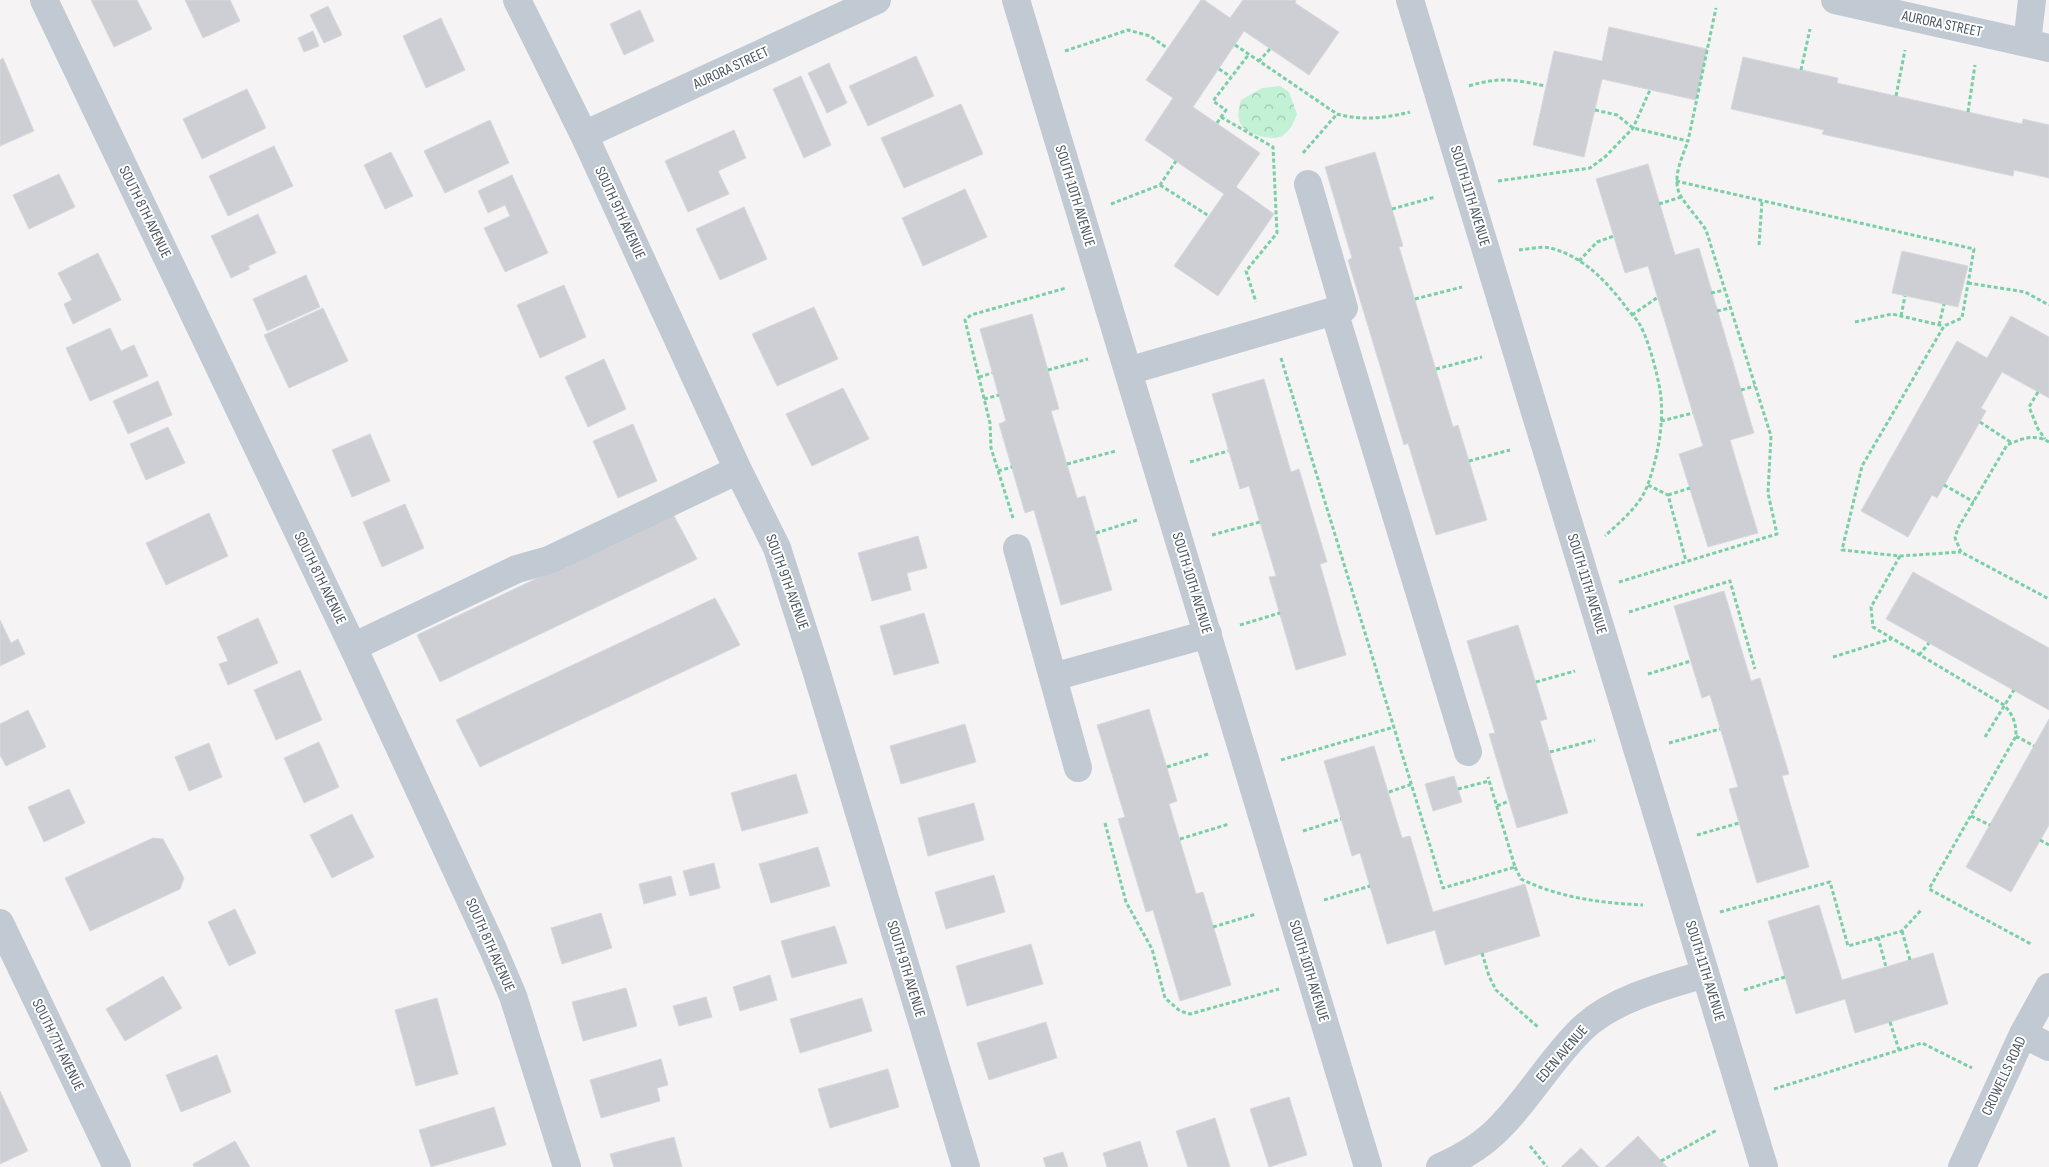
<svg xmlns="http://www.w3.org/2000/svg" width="2049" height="1167" viewBox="0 0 2049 1167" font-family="'Sofia Sans Condensed',sans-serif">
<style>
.forest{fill:url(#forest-crowns)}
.building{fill:#cdcfd5;stroke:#d7d9de}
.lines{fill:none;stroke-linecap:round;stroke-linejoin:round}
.path{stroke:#7ad0a6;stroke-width:3;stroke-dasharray:4 2.5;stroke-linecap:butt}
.minor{stroke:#c1cad2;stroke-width:28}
.labels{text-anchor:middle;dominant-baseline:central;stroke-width:4;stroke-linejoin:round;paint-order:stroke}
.street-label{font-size:15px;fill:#4a5661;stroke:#fff}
</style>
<defs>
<pattern id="forest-crowns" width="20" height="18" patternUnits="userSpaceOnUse" patternTransform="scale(1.25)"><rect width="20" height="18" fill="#c3f1d5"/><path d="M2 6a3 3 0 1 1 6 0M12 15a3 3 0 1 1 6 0" fill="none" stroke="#a0c6b0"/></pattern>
</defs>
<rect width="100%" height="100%" fill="#f5f3f3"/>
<path class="forest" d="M1280 86 1289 92 1297 114C1294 122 1290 131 1282 136 1272 141 1249 135 1242 126 1236 118 1239 108 1241 100L1262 88Z"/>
<path class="building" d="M91 0H137L152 29 114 47Z
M185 0H230L240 21 203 38Z
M1201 0H1204L1230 18 1243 0H1296L1295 3 1339 32 1309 75 1244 31 1193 107 1260 153 1236 187 1274 214 1218 296 1174 266 1224 194 1145 140 1173 98 1146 80Z
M328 6 342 35 324 43 310 15Z
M640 10 654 41 624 55 610 24Z
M441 18 465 70 426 88 403 36Z
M1609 27 1707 49 1696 100 1602 79 1584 157 1533 145 1554 51 1602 61Z
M313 31 319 46 304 52 298 38Z
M916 56 934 96 868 126 849 86Z
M1743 57 1838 78 1837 83 2022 124 2023 119 2049 125V178L2014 170 2013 176 1822 134 1824 130 1731 109Z
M3 58 34 131 0 146V60Z
M829 63 847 103 827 113 808 73Z
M801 76 831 145 804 158 773 89Z
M247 89 266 128 202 159 183 119Z
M961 104 983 154 904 188 881 138Z
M490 120 509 163 445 193 424 151Z
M734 130 746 158 718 171 729 194 688 212 665 161Z
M274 146 293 186 228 216 209 176Z
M391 152 413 196 385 209 364 165Z
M1375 152 1403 246 1399 247 1453 427 1458 425 1487 520 1436 535 1408 443 1404 445 1348 260 1352 258 1325 167Z
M1648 164 1675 255 1699 248 1754 433 1730 440 1758 533 1708 547 1679 454 1703 446 1648 266 1625 273 1596 179Z
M59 174 75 207 29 229 13 195Z
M512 175 548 253 505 272 484 228 510 216 505 205 488 213 478 191Z
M965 189 987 237 923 266 902 218Z
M744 207 767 259 720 280 696 229Z
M258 214 276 253 248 266 250 269 231 278 211 236Z
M1902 251 1968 266 1958 307 1892 293Z
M98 253 121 300 73 324 64 304 72 300 58 273Z
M306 275 320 307 267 331 253 299Z
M564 285 586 337 540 358 517 305Z
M814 307 838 359 777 386 752 334Z
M323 308 348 361 289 388 264 335Z
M1032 314 1059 409 1051 411 1077 498 1085 496 1112 590 1061 605 1034 510 1025 513 999 424 1006 421 980 329Z
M2011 316 2049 337V398L2002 372 1981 408 1986 411 1937 498 1932 495 1908 537 1861 511 1957 341 1987 358Z
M110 328 121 351 134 345 148 376 90 401 66 348Z
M604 359 626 409 588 427 565 377Z
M1264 379 1291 472 1299 469 1327 562 1320 564 1346 655 1296 670 1269 577 1276 576 1249 486 1240 489 1212 394Z
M158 381 172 415 128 434 113 401Z
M843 388 869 439 812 466 786 414Z
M633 424 657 481 618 498 593 441Z
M168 427 185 463 146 480 130 444Z
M370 434 390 481 352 497 332 450Z
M405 504 424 548 382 567 363 522Z
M209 513 228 556 166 585 146 543Z
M673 514 697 559 440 682 417 635Z
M918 536 927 568 907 573 911 590 872 601 858 553Z
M1913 572 2049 648V710L1886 619Z
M1724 591 1751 681 1760 678 1789 774 1782 776 1809 867 1757 883 1729 789 1738 787 1710 695 1702 698 1674 606Z
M715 598 740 645 480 767 456 720Z
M924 613 939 663 894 675 880 626Z
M258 618 278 663 228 685 219 664 228 661 217 637Z
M0 620 11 643 18 639 25 654 0 666Z
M1518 625 1547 719 1540 721 1568 813 1517 828 1489 734 1495 733 1467 641Z
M300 670 322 720 276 740 254 690Z
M1149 709 1177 801 1169 804 1196 894 1203 892 1231 985 1180 1001 1153 910 1146 912 1118 819 1125 817 1097 725Z
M28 710 46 747 6 766 0 755V724Z
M2049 719V825L2011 892 1966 867Z
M965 724 976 762 901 784 890 746Z
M319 742 339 787 304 803 284 758Z
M209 743 222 777 189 791 175 757Z
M1374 746 1402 838 1410 836 1433 912 1525 884 1540 936 1445 965 1435 930 1387 944 1360 853 1352 856 1324 761Z
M796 774 808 813 742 831 731 793Z
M1454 776 1462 802 1433 811 1425 784Z
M69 789 85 823 44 842 28 807Z
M974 803 984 840 928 856 918 818Z
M352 814 374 857 332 878 310 835Z
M153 838 163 839 184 878 180 889 90 931 65 878Z
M818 847 830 886 771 903 759 864Z
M714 863 720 888 690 896 683 871Z
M994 875 1005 912 946 929 935 892Z
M671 876 676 895 644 904 639 884Z
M1819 905 1842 980 1933 953 1948 1004 1855 1033 1845 999 1796 1014 1768 921Z
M235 909 256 953 229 966 208 922Z
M601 913 612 948 562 964 551 928Z
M835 926 847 963 792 978 781 941Z
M1031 944 1043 984 967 1006 956 966Z
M770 975 777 1000 740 1011 733 987Z
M163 976 182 1008 125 1041 106 1009Z
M626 988 637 1026 583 1041 572 1002Z
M706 997 712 1017 679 1026 673 1006Z
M437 998 458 1074 416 1086 395 1010Z
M862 998 872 1031 800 1053 790 1019Z
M1046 1022 1057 1058 989 1080 977 1043Z
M217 1055 231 1092 181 1112 166 1075Z
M661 1059 668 1085 657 1088 660 1101 601 1118 590 1080Z
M888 1069 899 1107 830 1128 818 1089Z
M0 1091 28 1151 0 1164Z
M1289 1097 1307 1155 1269 1167 1250 1109Z
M494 1107 506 1145 431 1167 419 1130Z
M1215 1118 1230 1167H1188L1176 1131Z
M1638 1136 1667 1167H1605Z
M674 1137 682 1167H614L610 1154Z
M235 1141 250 1167H194L193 1164Z
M1140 1141 1148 1167H1107L1103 1153Z
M1581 1148 1599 1167H1561Z
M1063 1152 1068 1167H1046L1043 1158Z"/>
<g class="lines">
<path class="path" d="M1235 45 1259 61
M1270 49 1259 61 1337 114C1362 121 1386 118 1410 112
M1065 51 1128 30 1150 36 1167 48
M1219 69 1231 77
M1801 70 1810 29
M1469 86C1501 76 1515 80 1546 86
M1896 96 1905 50
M1595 110 1617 115 1633 128 1688 141 1716 8
M1968 112 1975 65
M1221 117 1273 147 1277 233 1246 271 1256 302
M1217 123 1226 110 1213 101 1249 54
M1303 153 1337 114
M1498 181 1590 168 1606 156 1633 128 1650 90
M1676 181 1974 249 1962 318 1944 326 1862 466 1842 550 1900 556 1961 552
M1160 185 1209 216
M1111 204 1160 185 1176 161
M1659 204 1681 197
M1392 209 1435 197
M1759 245 1762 201
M1519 250C1529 249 1541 246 1550 248 1583 256 1606 281 1626 307 1630 313 1637 319 1640 325 1649 341 1657 373 1660 390 1665 420 1658 456 1648 484 1641 505 1621 521 1605 536
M1579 261 1597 242 1614 236
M1968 283 2025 292 2049 305
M1711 293 1725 290
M1415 299 1462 287
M1717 311 1730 308
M1632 315 1658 297
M1901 316 1905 296
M1855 322 1892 314 1944 326
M1939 325 1944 304
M1281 358 1443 888 1515 867 1488 777
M1436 369 1482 357
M1048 370 1088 359
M979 377 992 373
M1741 390 1755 386
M2038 392 2029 407 2038 429 2045 439
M984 399 999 395
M1661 421 1693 413
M1980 422 2012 443
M2049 442C2034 433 2021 439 2007 445L1958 528 1955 538 1961 552 2049 599
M1469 461 1510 450
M1190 462 1228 451
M1067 464 1116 451
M998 471 1012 467
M1648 485 1668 495 1686 561
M1944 485 1974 502
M1668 495 1690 488
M1013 518 991 448 990 423 965 320 971 315 1066 288
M1096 533 1137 520
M1212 535 1260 522
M1900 556 1871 607 1873 627 2004 705C2013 715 2016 722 2016 736L1929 889 2031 944
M1619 582 1777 534 1768 493 1771 436 1706 230C1699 219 1689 209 1682 198 1670 181 1682 158 1688 141
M1629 612 1730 581 1755 669
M1240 625 1280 613
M1919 655 1929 643
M1833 657 1891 639
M1648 674 1691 661
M1536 682 1575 671
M2016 736 2034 746
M1985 737 2014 690
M1669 743 1720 729
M1550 752 1595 740
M1281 760 1394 727
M1167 767 1208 754
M1458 789 1489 781
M1389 792 1412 784
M1497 806 1509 801
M1971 816 1990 825
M1105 823 1126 902 1152 949 1165 998 1180 1011 1190 1014 1279 989
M1303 831 1341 819
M1697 835 1739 823
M1180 839 1229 824
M2040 840 2049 845
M1515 867 1521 879C1560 898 1601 903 1643 905
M1324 900 1370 886
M1720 912 1830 882 1848 946 1902 931 1922 909
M1213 927 1256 914
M1902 931 1910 960
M1878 937 1886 967
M1482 953 1489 976 1496 990 1539 1028
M1744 990 1785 977
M1890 1022 1899 1050
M1774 1089 1922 1043 1972 1068
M1530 1146 1547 1167
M1661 1161 1717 1130"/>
<path class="minor" d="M44 0 353 647 493 949 513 996 567 1167
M517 0 584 135 738 470 777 548 816 670 966 1167
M1016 0 1368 1167
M1410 0 1764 1167
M1835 0 2049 48
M2027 43 2032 0
M584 135 877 0
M1334 311 1468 752
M1128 371 1344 308 1308 184
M1017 548 1078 768
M353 647 517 569 549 560 738 470
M1053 677 1208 634
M0 923 117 1167
M2023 1034 2049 1047
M1440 1167C1463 1157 1486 1143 1503 1124 1532 1094 1553 1056 1584 1027 1616 998 1665 986 1705 974
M1962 1167 2023 1034 2049 987"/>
</g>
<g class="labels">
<g class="street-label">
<text transform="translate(1942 24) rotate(12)">AURORA STREET</text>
<text transform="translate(731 68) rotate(-25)">AURORA STREET</text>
<text transform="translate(1075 196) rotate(73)">SOUTH 10TH AVENUE</text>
<text transform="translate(1470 196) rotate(73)">SOUTH 11TH AVENUE</text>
<text transform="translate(145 212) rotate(64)">SOUTH 8TH AVENUE</text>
<text transform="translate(620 213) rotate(65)">SOUTH 9TH AVENUE</text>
<text transform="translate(320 578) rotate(64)">SOUTH 8TH AVENUE</text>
<text transform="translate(787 582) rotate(70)">SOUTH 9TH AVENUE</text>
<text transform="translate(1192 583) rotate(73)">SOUTH 10TH AVENUE</text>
<text transform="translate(1587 584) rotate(73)">SOUTH 11TH AVENUE</text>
<text transform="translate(490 945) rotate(66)">SOUTH 8TH AVENUE</text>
<text transform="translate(906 969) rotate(73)">SOUTH 9TH AVENUE</text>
<text transform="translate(1309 971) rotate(73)">SOUTH 10TH AVENUE</text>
<text transform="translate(1705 971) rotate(73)">SOUTH 11TH AVENUE</text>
<text transform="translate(58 1045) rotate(64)">SOUTH 7TH AVENUE</text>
<text transform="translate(1562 1054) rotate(-49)">EDEN AVENUE</text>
<text transform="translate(2004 1076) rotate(-65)">CROWELLS ROAD</text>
</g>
</g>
</svg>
